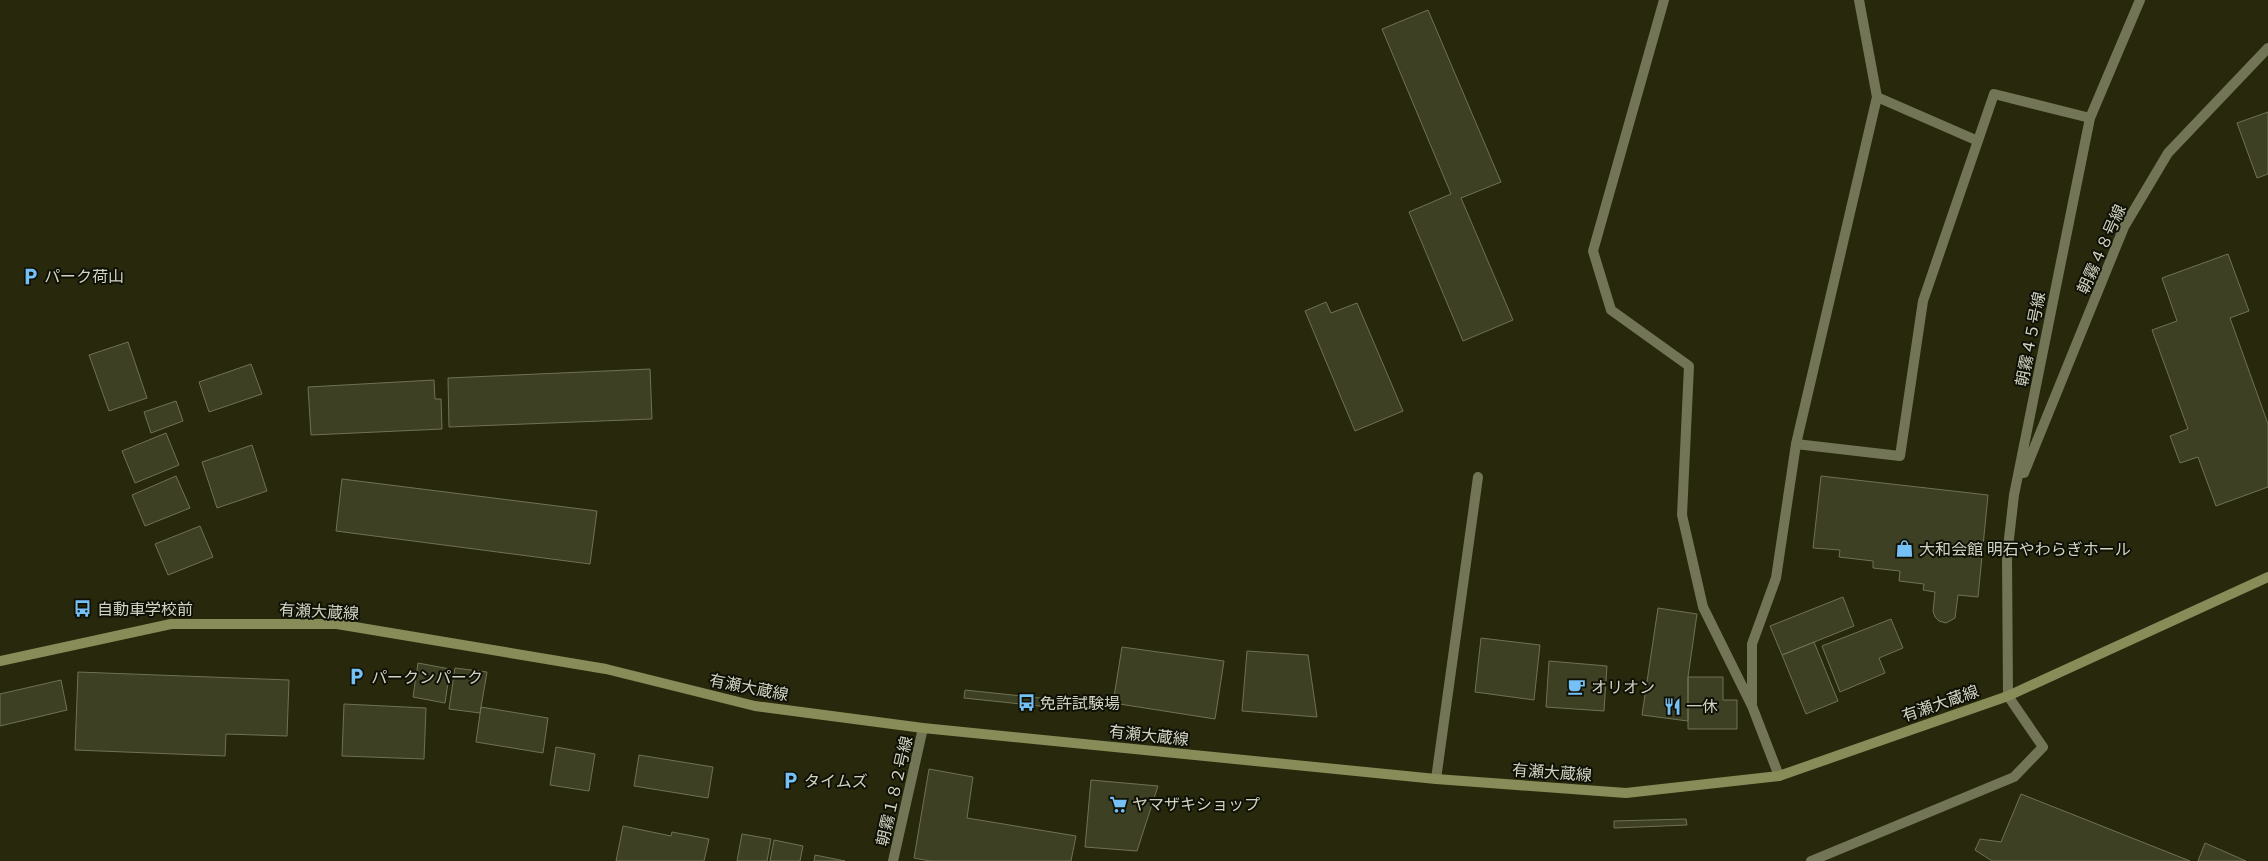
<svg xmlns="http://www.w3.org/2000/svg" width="2268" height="861" viewBox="0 0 2268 861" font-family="'Archivo Narrow','Noto Sans JP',sans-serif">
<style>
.building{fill:#3e4023;stroke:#6f7252}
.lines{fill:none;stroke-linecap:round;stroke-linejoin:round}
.service{stroke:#737656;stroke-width:10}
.minor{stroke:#737656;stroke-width:10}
.secondary{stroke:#888c58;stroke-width:10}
.labels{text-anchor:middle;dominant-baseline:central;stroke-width:4;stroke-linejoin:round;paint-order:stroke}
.street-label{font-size:16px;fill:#d1d3c2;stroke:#101106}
.poi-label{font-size:16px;fill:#d1d3c2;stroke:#101106;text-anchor:start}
</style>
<rect width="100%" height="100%" fill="#28290c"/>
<path class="building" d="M1428 10 1501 182 1461 198 1513 320 1463 341 1409 212 1451 194 1382 29Z
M2268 112V174L2257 178 2237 123Z
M2228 254 2249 311 2230 318 2268 424V487L2216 506 2198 457 2180 463 2170 436 2188 429 2152 330 2177 321 2162 278Z
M1326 302 1331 313 1357 303 1403 411 1355 431 1305 311Z
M128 342 147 398 109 411 89 355Z
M251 364 262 394 209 412 199 382Z
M650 369 652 419 449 427 448 378Z
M434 380 435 399H441L442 429 311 435 308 387Z
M176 401 183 421 151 433 144 412Z
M166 433 179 465 135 483 122 451Z
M252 445 267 491 217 508 202 462Z
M176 476 190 508 145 526 132 495Z
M1821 476 1988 495 1978 597 1958 595 1955 618 1946 623 1939 621 1935 617 1933 611 1935 592 1923 590 1924 584 1899 581 1900 571 1873 568V561L1839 557 1840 550 1813 548Z
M342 479 597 511 590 564 336 531Z
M200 526 213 557 168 575 155 544Z
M1843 597 1854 626 1782 655 1770 626Z
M1658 608 1697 614 1688 677V721L1642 715Z
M1891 619 1903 648 1879 658 1885 673 1840 692 1822 646Z
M1481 638 1540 645 1534 700 1475 692Z
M1814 642 1838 701 1806 714 1782 655Z
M1122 647 1224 661 1215 719 1113 703Z
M1247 651 1308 655 1317 717 1242 711Z
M1549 661 1607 666 1604 711 1546 707Z
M418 663 450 669 445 703 413 697Z
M455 668 487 672 480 713 449 709Z
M78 672 289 680 287 736 226 734 225 756 75 750Z
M1688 677H1723V700H1737V729H1688Z
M61 680 67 710 0 726V694Z
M965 690 1050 699 1049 707 964 698Z
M344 704 426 708 424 759 342 756Z
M481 707 548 718 543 753 476 742Z
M556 747 595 754 589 791 550 785Z
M639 755 713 767 708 798 634 786Z
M929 769 973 777 967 818 1076 836 1071 861H930L914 858Z
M1091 780 1158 786 1137 851 1085 847Z
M2021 794 2190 861H1992L1975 850 1980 839 2001 842Z
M1686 819 1687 825 1614 828V821Z
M623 826 671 836 672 832 709 839 704 861H616Z
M742 834 771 839 767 861H737Z
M774 840 803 846 800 861H770Z
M2205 843 2246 861H2198Z
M815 855 845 861H814Z"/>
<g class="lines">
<path class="service" d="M1436 779 1478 477
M1811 861 2014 777 2043 747 2008 696"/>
<path class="minor" d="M1664 0 1593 251 1611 310 1689 366 1682 515 1703 607 1752 706 1779 776
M1859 0 1877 97 1796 444 1900 456 1923 301 1994 94 2090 118
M1877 97 1978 141
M2024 473 2124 227 2168 153 2268 48
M2008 696 2007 556 2014 495 2090 118 2140 0
M1752 703V644L1776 578 1796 444
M893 861 923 728"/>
<path class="secondary" d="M0 661 171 624H337L606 669 755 706 923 728 1436 779 1626 793 1779 776 2008 696 2268 577"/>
</g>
<defs>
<symbol id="parking-bare" viewBox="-9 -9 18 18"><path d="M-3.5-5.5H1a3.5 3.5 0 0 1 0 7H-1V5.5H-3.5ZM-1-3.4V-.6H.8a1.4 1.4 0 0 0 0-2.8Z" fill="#75c0f6" stroke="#101106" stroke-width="2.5" paint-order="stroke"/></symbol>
<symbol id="shop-bare" viewBox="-9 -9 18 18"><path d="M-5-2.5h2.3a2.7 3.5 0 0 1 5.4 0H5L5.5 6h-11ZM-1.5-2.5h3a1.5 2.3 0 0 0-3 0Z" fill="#75c0f6" stroke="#101106" stroke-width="2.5" paint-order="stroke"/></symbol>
<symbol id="bus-bare" viewBox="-9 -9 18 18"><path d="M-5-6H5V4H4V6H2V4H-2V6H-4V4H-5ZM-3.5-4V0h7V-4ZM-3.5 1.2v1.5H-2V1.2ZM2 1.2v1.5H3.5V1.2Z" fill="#75c0f6" stroke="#101106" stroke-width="2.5" paint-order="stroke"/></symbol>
<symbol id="cafe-bare" viewBox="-9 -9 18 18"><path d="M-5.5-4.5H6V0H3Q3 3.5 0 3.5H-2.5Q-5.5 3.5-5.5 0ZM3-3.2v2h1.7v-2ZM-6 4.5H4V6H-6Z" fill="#75c0f6" stroke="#101106" stroke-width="2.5" paint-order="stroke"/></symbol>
<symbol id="restaurant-bare" viewBox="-9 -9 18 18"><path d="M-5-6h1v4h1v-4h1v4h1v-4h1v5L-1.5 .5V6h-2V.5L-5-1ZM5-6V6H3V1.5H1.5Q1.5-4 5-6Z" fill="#75c0f6" stroke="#101106" stroke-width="2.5" paint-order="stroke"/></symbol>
<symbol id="supermarket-bare" viewBox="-9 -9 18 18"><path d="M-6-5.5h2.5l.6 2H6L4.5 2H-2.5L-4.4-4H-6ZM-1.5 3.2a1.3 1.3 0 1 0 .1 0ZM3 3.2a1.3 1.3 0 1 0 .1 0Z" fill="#75c0f6" stroke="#101106" stroke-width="2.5" paint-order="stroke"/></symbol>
</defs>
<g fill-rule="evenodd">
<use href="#parking-bare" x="18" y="264" width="25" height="25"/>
<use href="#shop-bare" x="1892" y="536" width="25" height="25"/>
<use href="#bus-bare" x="70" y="596" width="25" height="25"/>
<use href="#parking-bare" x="344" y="664" width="25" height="25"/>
<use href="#cafe-bare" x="1564" y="674" width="25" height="25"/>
<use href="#bus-bare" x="1014" y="690" width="25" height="25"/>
<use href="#restaurant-bare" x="1660" y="694" width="25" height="25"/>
<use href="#parking-bare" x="778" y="768" width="25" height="25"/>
<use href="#supermarket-bare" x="1106" y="792" width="25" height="25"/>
</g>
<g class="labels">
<g class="street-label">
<text transform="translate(2101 249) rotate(-66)">朝霧４８号線</text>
<text transform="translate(2030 339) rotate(-79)">朝霧４５号線</text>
<text transform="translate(319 611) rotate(3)">有瀬大蔵線</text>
<text transform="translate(749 687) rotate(11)">有瀬大蔵線</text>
<text transform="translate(1940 703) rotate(-19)">有瀬大蔵線</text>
<text transform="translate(1149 735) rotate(6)">有瀬大蔵線</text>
<text transform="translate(1552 772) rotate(4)">有瀬大蔵線</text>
<text transform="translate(894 791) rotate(-77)">朝霧１８２号線</text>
</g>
<g class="poi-label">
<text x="44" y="276">パーク荷山</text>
<text x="1919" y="549">大和会館 明石やわらぎホール</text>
<text x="97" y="609">自動車学校前</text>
<text x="371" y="677">パークンパーク</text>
<text x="1591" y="687">オリオン</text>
<text x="1040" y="703">免許試験場</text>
<text x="1686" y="706">一休</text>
<text x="804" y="781">タイムズ</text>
<text x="1132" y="804">ヤマザキショップ</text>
</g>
</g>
</svg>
